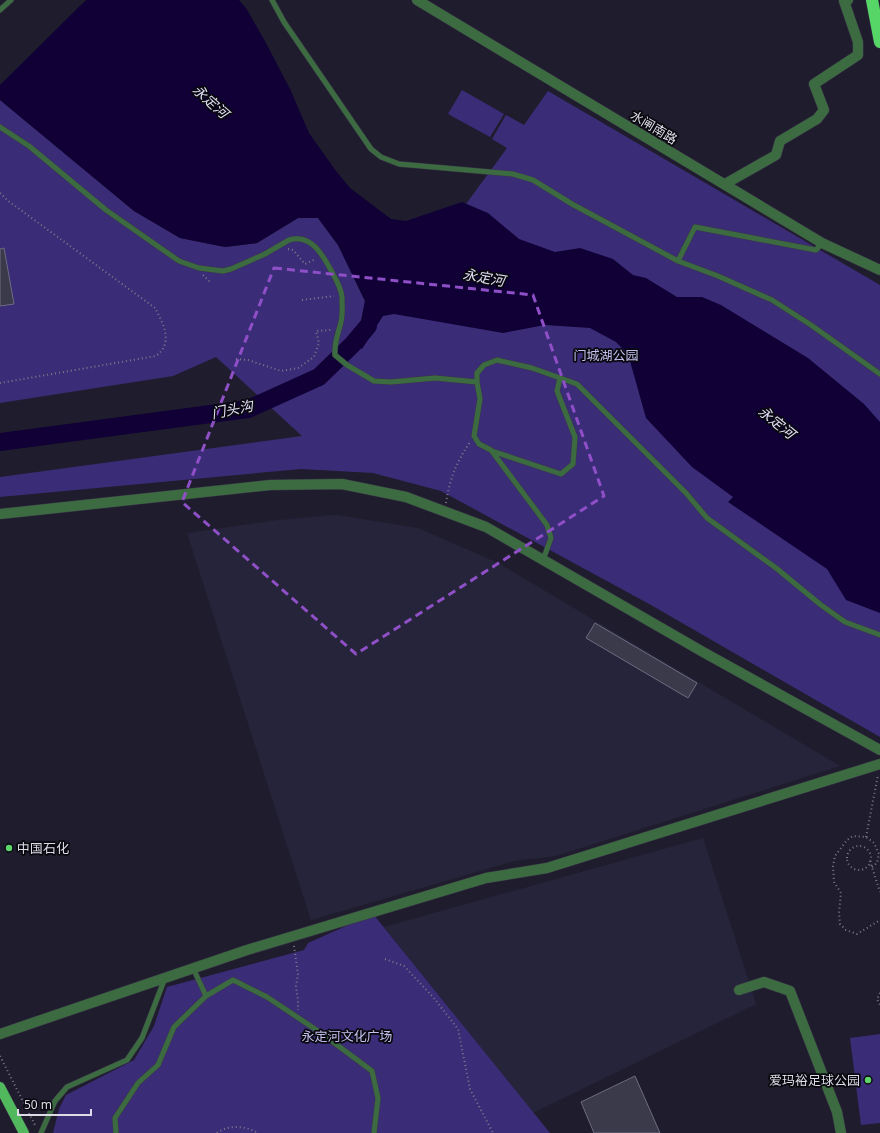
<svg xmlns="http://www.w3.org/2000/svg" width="880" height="1133" viewBox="0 0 880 1133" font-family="'Noto Sans','Noto Sans SC',sans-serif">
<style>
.built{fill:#26243a}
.green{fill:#3b2c78}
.water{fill:#100036}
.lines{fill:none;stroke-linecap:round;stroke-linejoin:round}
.river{stroke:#100036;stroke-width:18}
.building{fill:#3b3a4b;stroke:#6d6c80}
.lane-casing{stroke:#393847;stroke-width:6}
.street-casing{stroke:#393847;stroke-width:11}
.primary-casing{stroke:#393847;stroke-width:11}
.highway-casing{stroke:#393847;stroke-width:13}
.path{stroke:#7c7a88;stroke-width:2;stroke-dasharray:1 3;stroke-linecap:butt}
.lane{stroke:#3d6b41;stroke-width:5}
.street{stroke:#3d6b41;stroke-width:10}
.primary{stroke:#51b85d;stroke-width:10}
.highway{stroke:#57d668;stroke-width:12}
.marked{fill:none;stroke:#8e4fc7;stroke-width:3;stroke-dasharray:8 5;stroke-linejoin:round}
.poi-dot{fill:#5ed56c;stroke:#09080f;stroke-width:1.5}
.labels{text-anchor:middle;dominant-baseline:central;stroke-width:3.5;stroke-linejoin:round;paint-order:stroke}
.street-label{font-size:13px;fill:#dcdbe6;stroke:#09080f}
.park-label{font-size:13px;fill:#c2c0ed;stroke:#09080f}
.poi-label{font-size:13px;fill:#dcdbe6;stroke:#09080f;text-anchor:start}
.water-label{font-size:14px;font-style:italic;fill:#e0dff6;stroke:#09080f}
</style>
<rect width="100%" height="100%" fill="#1f1d2d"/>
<path class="built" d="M337 515 418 528 498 563 840 766 556 856 514 861 311 920 187 533 278 520Z
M703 838 756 1004 533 1113 384 927Z"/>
<path class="green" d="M462 90 504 114 490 137 448 114Z
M548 91 880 285V737L651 605 441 491 373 473 301 469 0 497V477L302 436 216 357 173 376 0 403V100L134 211 180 238 225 247 257 243 298 218H318L338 245 365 301 361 321 349 337 395 301 507 148 492 139 506 115 524 125Z
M373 914 550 1133H53L59 1109 66 1095 134 1060 154 1026 167 987 304 950 308 943Z
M880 1034V1123L861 1125 850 1038Z"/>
<path class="water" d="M86 0H239L246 8 266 43 291 91 309 133 336 171 350 188 391 219 406 221 462 202 488 213 519 239 555 252 580 248 613 259 633 275 646 278 677 297H702L721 305 808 358 864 404 880 422V613L846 600 827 569 728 502 733 497 692 467 646 418 628 354 616 342 590 328 545 325 503 333 394 314 383 316 362 349 352 344 347 338 361 321 365 301 338 245 318 218H298L257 243 225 247 180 238 134 211 0 100V85Z"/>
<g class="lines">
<path class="river" d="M0 442 248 409 319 377 352 345 368 326"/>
</g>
<path class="building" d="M4 248 14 304 0 306V249Z
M595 623 697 683 688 698 586 638Z
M635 1076 660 1133H594L581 1102Z"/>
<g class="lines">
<defs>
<path id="lane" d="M272 0 284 22 371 149 381 157 399 164 513 174 533 180 572 204 678 261 718 276 772 300 811 325 880 374
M0 10 11 0
M0 127 29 146 106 210 179 261 199 268 223 271 231 269 265 254 289 240C312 233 324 257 333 274 337 281 341 289 342 297 342 305 343 314 341 322 338 334 334 343 335 355L347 365 374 381 391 382 435 378 477 382
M678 261 695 227 816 250 822 243
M492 451 561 474 573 464 575 437 557 391 560 378
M543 560 551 538 547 525 491 450 479 444 474 436 480 399 477 382V373L484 365 497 360 532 368 577 384 686 493 707 518 776 568 821 605 845 622 880 635
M193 968 206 996
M41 1133 55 1101 67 1087 127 1060 142 1038 165 978
M116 1133 115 1118 138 1083 158 1065 174 1027 206 996 233 980 267 997 321 1033 372 1071 378 1098 374 1133"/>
<path id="street" d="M417 0 822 243 880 270
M725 184 776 155 780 141 817 119 824 110 814 84 858 55V42L844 1 848 0
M0 514 270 485 342 484 406 497 486 527 703 652 880 750
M739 990 764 982 790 991 837 1112 841 1133
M0 1034 247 950 486 878 547 868 880 764"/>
<path id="primary" d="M0 1087 24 1133"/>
<path id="highway" d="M872 0 880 42"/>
</defs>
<use href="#lane" class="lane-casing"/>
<use href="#street" class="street-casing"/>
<use href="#primary" class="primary-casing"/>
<use href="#highway" class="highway-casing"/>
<path class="path" d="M0 193 7 200 155 308C163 323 174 343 156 356L0 383
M288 249 293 250 305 264 316 259
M203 275 211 283
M302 300 334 296
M236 359 248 360 281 371 298 368 314 357 319 343 316 331 331 330
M446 503C450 478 456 463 470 442
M866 837 878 775
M847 858a12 12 0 1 1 24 0a12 12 0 1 1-24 0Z
M870 861 880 892
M872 867 877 863 879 854 874 843 866 837 853 836 847 840 835 856 833 866 834 882 841 893 839 913 840 924 846 930 857 934 880 920
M294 946 298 974 296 986 298 1001V1010
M385 959 404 966 433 997 458 1029 470 1089 493 1133
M880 993 877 999 880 1005
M0 1056 36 1127
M217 1133C229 1124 246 1126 258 1133"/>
<use href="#lane" class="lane"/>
<use href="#street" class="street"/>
<use href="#primary" class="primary"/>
<use href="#highway" class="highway"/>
</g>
<path class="marked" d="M274 268 533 295 604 496 356 654 182 502Z"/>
<g class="poi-dot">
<circle cx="9" cy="848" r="4"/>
<circle cx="868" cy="1080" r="4"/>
</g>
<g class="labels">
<g class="street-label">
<text transform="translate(654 127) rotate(31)">水闸南路</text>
</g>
<g class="park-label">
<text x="606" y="355">门城湖公园</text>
<text x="347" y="1036">永定河文化广场</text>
</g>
<g class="poi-label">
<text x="17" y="848">中国石化</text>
<text x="860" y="1080" text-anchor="end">爱玛裕足球公园</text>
</g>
<g class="water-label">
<text transform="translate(211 101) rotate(42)">永定河</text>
<text transform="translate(484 277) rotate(10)">永定河</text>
<text transform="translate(232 409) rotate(-11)">门头沟</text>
<text transform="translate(777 422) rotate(39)">永定河</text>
</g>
</g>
<path d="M18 1109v6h73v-6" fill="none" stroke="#dcdbe6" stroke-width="2"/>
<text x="24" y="1109" font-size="12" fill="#dcdbe6" stroke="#09080f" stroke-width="3" paint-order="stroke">50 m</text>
</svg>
